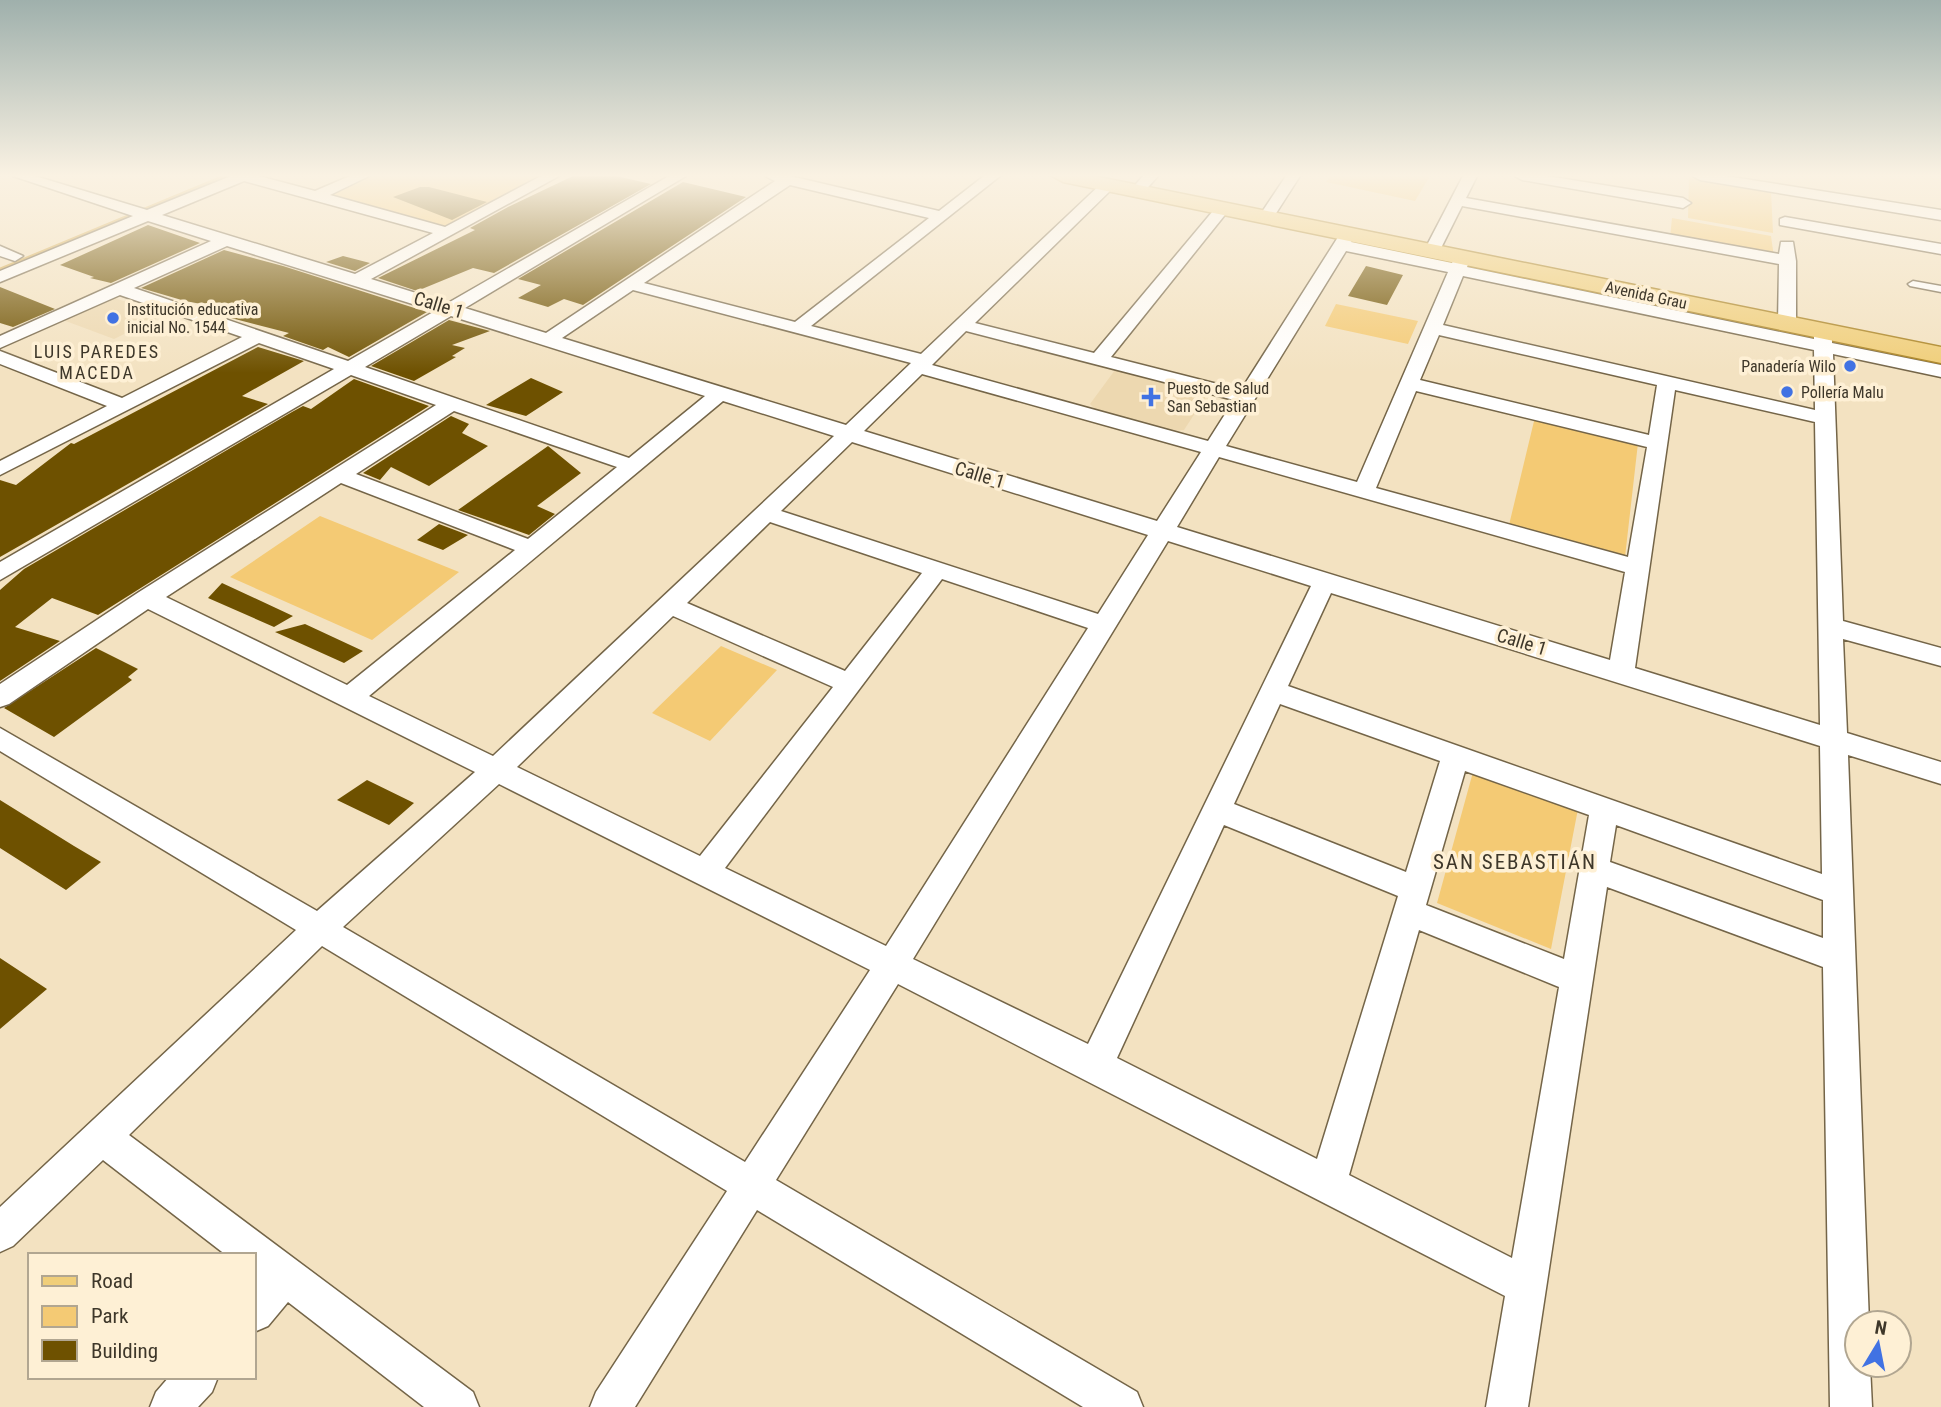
<svg xmlns="http://www.w3.org/2000/svg" width="1941" height="1407" viewBox="0 0 1941 1407" font-family="'Roboto Condensed',sans-serif">
<style>
.built{fill:#edd8b0}
.green{fill:#f4ca74}
.lines{fill:none;stroke-linecap:round;stroke-linejoin:round}
.stream{stroke:#d3aa52;stroke-width:4.5}
.building{fill:#6e5100}
.lane-casing{stroke:#746548;stroke-width:3}
.street-casing{stroke:#746548;stroke-width:3}
.primary-casing{stroke:#ab8424;stroke-width:3}
.lane{fill:#fff;fill-rule:evenodd}
.street{fill:#fff;fill-rule:evenodd}
.primary{fill:#f0ce79;fill-rule:evenodd}
.poi-dot{fill:#4172e3;stroke:#fef0d5;stroke-width:2.5}
.labels{text-anchor:middle;dominant-baseline:central;stroke-width:7;stroke-linejoin:round;paint-order:stroke}
.far-street-label{font-size:16px;fill:#3e372a;stroke:#fef0d5}
.far-poi-label{font-size:16px;fill:#3e372a;stroke:#fef0d5;text-anchor:start}
.far-neighbourhood-label{font-size:18px;letter-spacing:2px;fill:#3e372a;stroke:#fef0d5}
.street-label{font-size:19px;fill:#3e372a;stroke:#fef0d5}
.neighbourhood-label{font-size:21px;letter-spacing:2px;fill:#3e372a;stroke:#fef0d5}
</style>
<rect width="100%" height="100%" fill="#f3e2c1"/>
<path class="built" d="M112 297 163 315 114 339 63 320Z
M1124 367 1210 390 1184 430 1171 431 1096 410 1090 404 1115 370Z"/>
<path class="green" d="M366 176H550L448 228 326 195Z
M1331 176H1430L1415 201 1326 182Z
M1689 177 1771 191 1773 233 1688 218Z
M1672 218 1771 236 1774 257 1670 238Z
M1336 304 1418 321 1408 344 1325 326Z
M1535 417 1638 443 1625 557 1509 525Z
M320 516 459 572 372 640 230 577Z
M721 646 777 670 710 741 652 713Z
M1473 772 1578 809 1551 949 1437 903Z"/>
<g class="lines">
<path class="stream" d="M0 270 226 176"/>
</g>
<path class="building" d="M573 176H616L651 184 494 273 473 268 417 291 378 278 475 230 470 228 508 207Z
M683 182 746 197 583 305 564 299 548 307 518 298 541 285 518 279Z
M420 187H429L487 202 452 220 393 197Z
M148 225 200 243 111 283 90 278 94 277 60 265Z
M224 250 283 266 427 312 349 357 328 347 323 350 283 336 289 333 231 318 245 312 185 301 141 288Z
M343 256 370 263 355 271 326 262Z
M1366 266 1403 275 1387 305 1348 296Z
M0 287 55 309 13 327 0 323Z
M449 320 490 331 452 345 465 348 452 356 456 357 414 381 371 366Z
M258 347 304 361 242 396 268 404 0 557V480L16 485 71 443 74 444Z
M531 378 563 392 526 416 486 405Z
M354 379 429 406 98 615 52 598 15 627 60 641 0 681V590L24 569 292 412 303 406 311 409Z
M451 416 469 424 462 433 488 446 429 486 391 467 380 480 363 473Z
M548 446 581 473 537 506 555 514 529 535 458 510Z
M439 524 468 535 443 550 417 540Z
M222 583 293 616 274 627 208 598Z
M305 624 363 651 344 663 275 632Z
M96 648 138 669 128 677 132 680 54 737 4 708Z
M367 780 414 803 389 825 337 800Z
M0 800 74 846 101 862 66 890 0 848Z
M0 958 47 989 0 1029Z"/>
<g class="lines">
<defs>
<path id="lane" d="M1913 281 1941 286V292L1910 286 1908 284Z"/>
<path id="street" d="M13 176H35L147 210 231 176H259L315 191 350 176H369L330 195 445 227 541 176H559L371 279 448 303 669 176H686L465 308 546 333 775 181 765 176H790L939 211 984 176H1000L811 326 921 354 1103 182 1108 181 1115 185 1113 188 975 323 1094 353 1218 205H1228V211L1111 357 1241 390 1340 234 1348 229 1356 234 1351 242 1452 263 1457 254 1463 252 1471 257 1467 267 1814 339V331L1823 326 1832 331V343L1941 365V377L1833 354 1843 621 1941 648V666L1843 639 1847 733 1941 762V784L1848 755 1869 1323H1857V1365H1870L1872 1407H1830L1823 967 1607 887 1528 1407H1486L1505 1296 898 984 776 1180 1137 1392 1143 1407H1083L757 1210 635 1407H590L596 1392 727 1191 322 946 129 1135 473 1392 479 1407H424L288 1302 268 1326 254 1332V1282L257 1279 254 1276V1255H226L103 1160 13 1246 0 1252V1207L296 930 0 751V728L317 911 475 772 148 609 9 704 0 707V684L139 592 436 405 351 375 0 580V562L334 369 259 343 0 475V461L107 406 0 364V351L122 398 242 337 120 295 0 348V336L211 241 148 221 0 282V271L133 216ZM244 181 433 233 355 274 162 215ZM790 185 929 218 795 322 644 283ZM227 246 435 311 348 361 134 288ZM1346 251 1448 272 1357 482 1226 446ZM1463 276 1814 350 1815 410 1443 325ZM633 290 911 363 846 425 562 338ZM451 316 705 396 629 458 365 367ZM966 331 1234 400 1208 441 932 365ZM1439 335 1657 385 1649 435 1420 380ZM922 374 1201 452 1157 521 864 431ZM1675 390 1815 422 1820 725 1635 668ZM1416 391 1647 447 1628 557 1376 488ZM723 401 834 436 493 756 369 696ZM454 411 617 467 528 539 356 474ZM852 442 1148 535 1098 614 781 511ZM1219 457 1625 572 1610 660 1177 527ZM341 483 515 550 347 685 166 597ZM770 522 922 573 845 671 687 603ZM1168 541 1311 586 1088 1044 913 959ZM942 579 1088 628 886 946 725 868ZM1331 593 1820 746 1822 874 1288 686ZM673 616 833 687 700 856 517 767ZM1280 704 1440 761 1406 872 1234 804ZM1465 771 1589 815 1564 959 1426 905ZM499 784 870 970 745 1162 343 927ZM1224 825 1398 896 1317 1159 1117 1058ZM1616 825 1823 900V938L1610 862ZM1419 930 1559 987 1512 1258 1349 1175Z
M1143 176H1158L1142 194H1132L1130 191Z
M1286 176H1300L1271 221H1261L1258 218Z
M1463 176H1477L1466 198 1779 254 1781 242H1793L1796 261V324L1787 329 1778 324 1779 264 1462 206 1438 254H1426L1424 251Z
M1515 176H1547L1683 198 1691 203 1683 208 1522 180Z
M1693 176H1726L1941 210V220L1700 180Z
M1785 217 1941 244V254L1780 225V219Z
M0 246 23 256 15 261 0 256Z
M169 1377H218L212 1392 198 1407H150L156 1392Z"/>
<path id="primary" d="M1052 176H1094L1941 347V363L1063 182Z"/>
</defs>
<use href="#lane" class="lane-casing"/>
<use href="#street" class="street-casing"/>
<use href="#primary" class="primary-casing"/>
<use href="#lane" class="lane"/>
<use href="#street" class="street"/>
<use href="#primary" class="primary"/>
</g>
<linearGradient id="sky" x2="0" y2="1"><stop stop-color="#9fb0ac"/><stop offset="0.47" stop-color="#faf2e3"/><stop offset="1" stop-color="#faf2e3" stop-opacity="0"/></linearGradient>
<rect width="1941" height="373" fill="url(#sky)"/>
<g class="poi-dot">
<circle cx="113" cy="318" r="7"/>
<circle cx="1850" cy="366" r="7"/>
<circle cx="1787" cy="392" r="7"/>
<path d="M1147.5 386.5h7v7h7v7h-7v7h-7v-7h-7v-7h7z"/>
</g>
<g class="labels">
<g class="far-street-label">
<text transform="translate(1646 295) rotate(12)">Avenida Grau</text>
</g>
<g class="far-poi-label">
<text x="127" y="309">Institución educativa<tspan x="127" dy="18">inicial No. 1544</tspan></text>
<text x="1836" y="366" text-anchor="end">Panadería Wilo</text>
<text x="1167" y="388">Puesto de Salud<tspan x="1167" dy="18">San Sebastian</tspan></text>
<text x="1801" y="392">Pollería Malu</text>
</g>
<g class="far-neighbourhood-label">
<text x="97" y="351">LUIS PAREDES<tspan x="97" dy="21">MACEDA</tspan></text>
</g>
<g class="street-label">
<text transform="translate(439 305) rotate(17)">Calle 1</text>
<text transform="translate(980 475) rotate(17)">Calle 1</text>
<text transform="translate(1522 642) rotate(17)">Calle 1</text>
</g>
<g class="neighbourhood-label">
<text x="1515" y="862">SAN SEBASTIÁN</text>
</g>
</g>
<rect x="28" y="1253" width="228" height="126" fill="#fef0d5" stroke="#b1a691" stroke-width="2"/>
<rect x="42" y="1276" width="35" height="10" fill="#f0ce79" stroke="#b1a691" stroke-width="2"/>
<text x="91" y="1288" font-size="21" fill="#3e372a">Road</text>
<rect x="42" y="1306" width="35" height="21" fill="#f4ca74" stroke="#b1a691" stroke-width="2"/>
<text x="91" y="1323" font-size="21" fill="#3e372a">Park</text>
<rect x="42" y="1340" width="35" height="21" fill="#6e5100" stroke="#b1a691" stroke-width="2"/>
<text x="91" y="1358" font-size="21" fill="#3e372a">Building</text>
<g transform="translate(1878 1344) rotate(10)"><circle r="33" fill="#fef0d5" stroke="#b1a691" stroke-width="2"/>
<path d="M0-5L12 26L0 18L-12 26Z" fill="#4172e3"/>
<text y="-10" font-size="19" font-weight="bold" text-anchor="middle" fill="#3e372a">N</text>
</g>
</svg>
